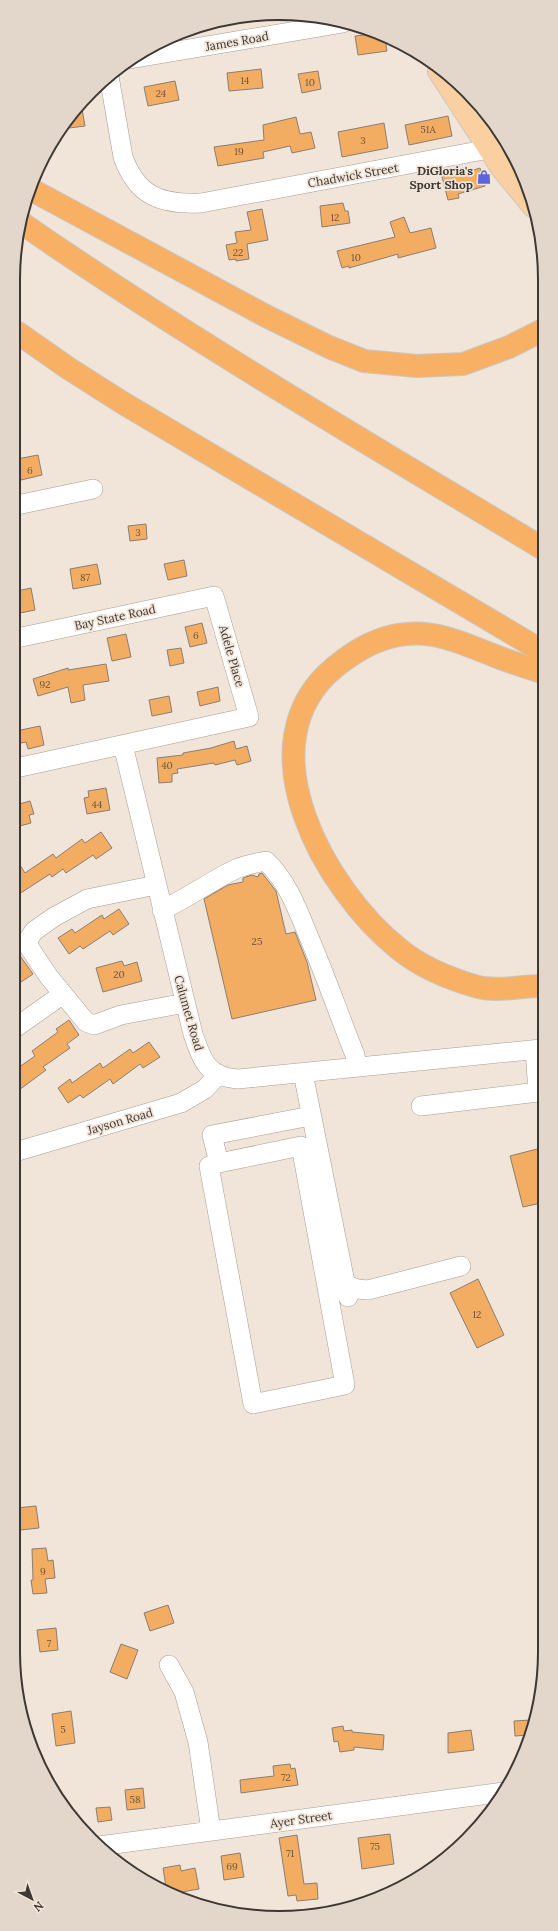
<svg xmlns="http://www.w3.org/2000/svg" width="558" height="1931" viewBox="0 0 558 1931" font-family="Lora,serif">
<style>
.building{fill:#f3ad63;stroke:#8a7e73}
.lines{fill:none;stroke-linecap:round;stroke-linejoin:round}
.minor-casing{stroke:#a99c91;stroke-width:20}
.major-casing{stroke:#c9c7c6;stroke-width:24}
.highway-casing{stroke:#c9c7c6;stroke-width:24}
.minor{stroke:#fff;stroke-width:19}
.major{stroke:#fad0a2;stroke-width:22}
.highway{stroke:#f7b064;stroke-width:22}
.labels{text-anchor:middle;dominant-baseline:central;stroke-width:3.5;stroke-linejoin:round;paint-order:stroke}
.number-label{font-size:10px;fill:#6a553f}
.street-label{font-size:12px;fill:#3d3833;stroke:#f1e4d8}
.poi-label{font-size:12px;font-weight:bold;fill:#3d3833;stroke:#f1e4d8;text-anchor:end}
.rim{fill:none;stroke:#3d3833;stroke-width:2}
</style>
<rect width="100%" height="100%" fill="#f1e4d8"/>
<path class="building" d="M373 34 385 39 387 51 358 55 355 36Z
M261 69 263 88 229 91 227 73Z
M318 71 321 89 302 93 298 74Z
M175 81 179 100 148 106 144 87Z
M81 103 85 126 69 128 68 119Z
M448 116 452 136 409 145 405 125Z
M296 117 300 134 311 132 315 148 292 153 290 146 263 152 264 158 218 166 214 147 264 140 263 125Z
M384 123 388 148 342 157 338 132Z
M480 168 485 186 458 194 459 198 448 200 442 177 452 172 458 175Z
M343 203 345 211H348L350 223 322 227 320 206Z
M262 209 268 240 247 244 249 259 236 261V259L229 260 226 245 237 243 235 232 251 230 247 212Z
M404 217 410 233 431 228 436 248 398 258V254L349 268V266L342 268 337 251 395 237 390 222Z
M38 455 42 475 21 480 17 459Z
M146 524 147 539 130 541 128 526Z
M184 560 187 576 168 580 164 564Z
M97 564 101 584 73 589 70 569Z
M31 588 35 610 20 613 17 591Z
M202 623 207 643 190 647 185 627Z
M126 634 131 657 112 661 107 638Z
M181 648 184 663 170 666 167 650Z
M106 664 109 681 83 685 85 700 71 703 68 687 38 696 33 679 68 668V670Z
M218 687 220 701 200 706 197 692Z
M169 696 172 712 152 716 149 700Z
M40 726 44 745 28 749 26 742 16 744V731Z
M234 741 236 749 247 746 251 761 237 765 235 760 215 765 214 763 177 769 178 773 172 774V782L159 783 157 758 183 755V753L211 748Z
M106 788 110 810 87 814 84 798 89 797 88 791Z
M30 801 34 814 29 815 31 823 16 827V805Z
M101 832 112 848 96 859 93 855 66 873 63 869 52 877 50 874 16 896V859L25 873 53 854 56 858 82 839 85 843Z
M262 873 276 891 286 934 295 932 307 962 316 1000 232 1019 204 899 228 885 243 882V878L252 875 258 877 259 874Z
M119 909 129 924 113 935 110 931 83 949 80 946 69 954 58 938 72 929 75 933 102 915 104 919Z
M16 950 33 974 15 986V960Z
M122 961 124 966 137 962 142 981 103 992 96 968Z
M69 1020 79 1035 67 1044 70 1048 43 1067 46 1070 15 1093V1070L35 1056 32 1051 58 1032 56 1029Z
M149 1042 160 1057 143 1068 140 1064 113 1084 110 1079 83 1098 80 1095 68 1103 58 1088 70 1079 72 1083 100 1063 103 1068 130 1049 133 1053Z
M541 1148V1203L523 1207 510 1156Z
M478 1279 504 1335 477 1348 450 1293Z
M36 1506 39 1528 20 1530 17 1508Z
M46 1548 48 1561 53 1560 55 1578 45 1579 47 1593 33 1594 31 1580H33L32 1549Z
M168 1605 174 1623 150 1631 144 1613Z
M56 1628 58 1650 40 1652 37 1630Z
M121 1644 138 1650 127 1679 110 1672Z
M71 1711 75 1743 56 1746 52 1714Z
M531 1720V1728L528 1735 515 1736 514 1721Z
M343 1726 344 1731 352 1730V1732L384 1735 383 1750 354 1747V1750L340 1752 338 1741 334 1742 332 1728Z
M471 1730 474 1750 448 1753V1733Z
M290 1764 291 1769 295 1768 298 1785 241 1793 240 1780 274 1776 273 1766Z
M143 1788 145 1808 127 1810 125 1790Z
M110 1807 112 1820 98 1822 96 1808Z
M390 1834 394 1864 362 1869 358 1838Z
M297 1835 304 1884 317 1883 318 1899 297 1901 296 1895 288 1896 279 1838Z
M240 1853 244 1877 224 1880 221 1856Z
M180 1865 181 1871 195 1868 199 1889 170 1894 167 1893 163 1868Z"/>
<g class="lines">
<defs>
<path id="minor" d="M130 59 343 23
M109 76 123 157C137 196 161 205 201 203L505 146
M17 505 93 489
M123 745 193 1034C202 1060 207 1077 238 1079L541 1049
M16 768 249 717 214 596 17 638
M156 885 87 899 54 917 34 931 28 940 29 947 49 977 86 1022 94 1025 121 1015 185 1003
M162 910C188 898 210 881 236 869 245 865 256 863 266 861 287 881 297 908 308 935 325 974 339 1015 355 1055L357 1067
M15 1028 63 994
M535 1050 538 1092H541
M303 1073 348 1297
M421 1106 538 1092
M15 1152 181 1103 205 1089 218 1075
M219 1163 209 1166 253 1404 345 1385 301 1146 219 1163 212 1135 311 1116
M345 1284 357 1289 368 1290 461 1266
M169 1665 184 1692 198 1742 211 1831
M99 1846 504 1792"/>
<path id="major" d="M439 71 502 168 533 206"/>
<path id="highway" d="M30 189 266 316 329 347 364 361 417 366 463 364 509 347 543 330
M20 222C189 339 366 442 542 548
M18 333 68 368 123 403 542 651
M541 986C520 986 499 992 478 987 450 979 422 968 399 949 326 891 241 744 335 667 356 650 379 636 407 634 438 631 467 645 495 656 511 662 526 667 542 672"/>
</defs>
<use href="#minor" class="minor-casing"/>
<use href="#major" class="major-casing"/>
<use href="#highway" class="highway-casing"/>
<use href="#minor" class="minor"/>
<use href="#major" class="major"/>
<use href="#highway" class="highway"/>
</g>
<defs>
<symbol id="shop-bare" viewBox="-9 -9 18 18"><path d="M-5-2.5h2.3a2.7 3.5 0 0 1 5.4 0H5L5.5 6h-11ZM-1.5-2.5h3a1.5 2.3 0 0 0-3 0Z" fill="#5d64dc" stroke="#f1e4d8" stroke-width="2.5" paint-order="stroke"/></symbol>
</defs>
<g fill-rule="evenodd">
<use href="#shop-bare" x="474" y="167" width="20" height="20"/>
</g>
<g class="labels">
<g class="number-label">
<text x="245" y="80">14</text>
<text x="310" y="82">10</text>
<text x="161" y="93">24</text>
<text x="428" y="129">51A</text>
<text x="363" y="140">3</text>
<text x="239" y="151">19</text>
<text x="335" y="217">12</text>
<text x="238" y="252">22</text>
<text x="356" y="257">10</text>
<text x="30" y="470">6</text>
<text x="138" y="532">3</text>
<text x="85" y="577">87</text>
<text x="196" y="635">6</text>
<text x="45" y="684">92</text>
<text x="167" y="765">40</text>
<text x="97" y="804">44</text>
<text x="257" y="941">25</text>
<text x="119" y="974">20</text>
<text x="477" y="1314">12</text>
<text x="43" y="1571">9</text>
<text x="49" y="1643">7</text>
<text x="63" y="1729">5</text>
<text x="286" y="1777">72</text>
<text x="135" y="1799">58</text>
<text x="375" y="1846">75</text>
<text x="290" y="1853">71</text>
<text x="232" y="1866">69</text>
</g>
<g class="street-label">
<text transform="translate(237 41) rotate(-10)">James Road</text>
<text transform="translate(353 175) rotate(-10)">Chadwick Street</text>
<text transform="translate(115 617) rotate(-12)">Bay State Road</text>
<text transform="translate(232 656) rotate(74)">Adele Place</text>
<text transform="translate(189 1013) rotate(74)">Calumet Road</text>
<text transform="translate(120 1121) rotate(-16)">Jayson Road</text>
<text transform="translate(301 1819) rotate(-8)">Ayer Street</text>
</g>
<g class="poi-label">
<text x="473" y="170">DiGloria's<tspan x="473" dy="14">Sport Shop</tspan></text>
</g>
</g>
<path d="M0 0H558V1931H0ZM279 20H279A259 259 0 0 1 538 279V1652A259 259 0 0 1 279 1911H279A259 259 0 0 1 20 1652V279A259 259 0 0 1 279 20Z" fill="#e3d6cb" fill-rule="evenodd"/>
<path class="rim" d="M279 20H279A259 259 0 0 1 538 279V1652A259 259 0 0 1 279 1911H279A259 259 0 0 1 20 1652V279A259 259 0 0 1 279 20Z"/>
<g transform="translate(32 1899) rotate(139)" stroke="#f1e4d8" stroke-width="3" paint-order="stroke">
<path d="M0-3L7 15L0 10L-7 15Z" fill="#3d3833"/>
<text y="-6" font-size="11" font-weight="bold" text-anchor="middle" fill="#3d3833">N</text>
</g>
</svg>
